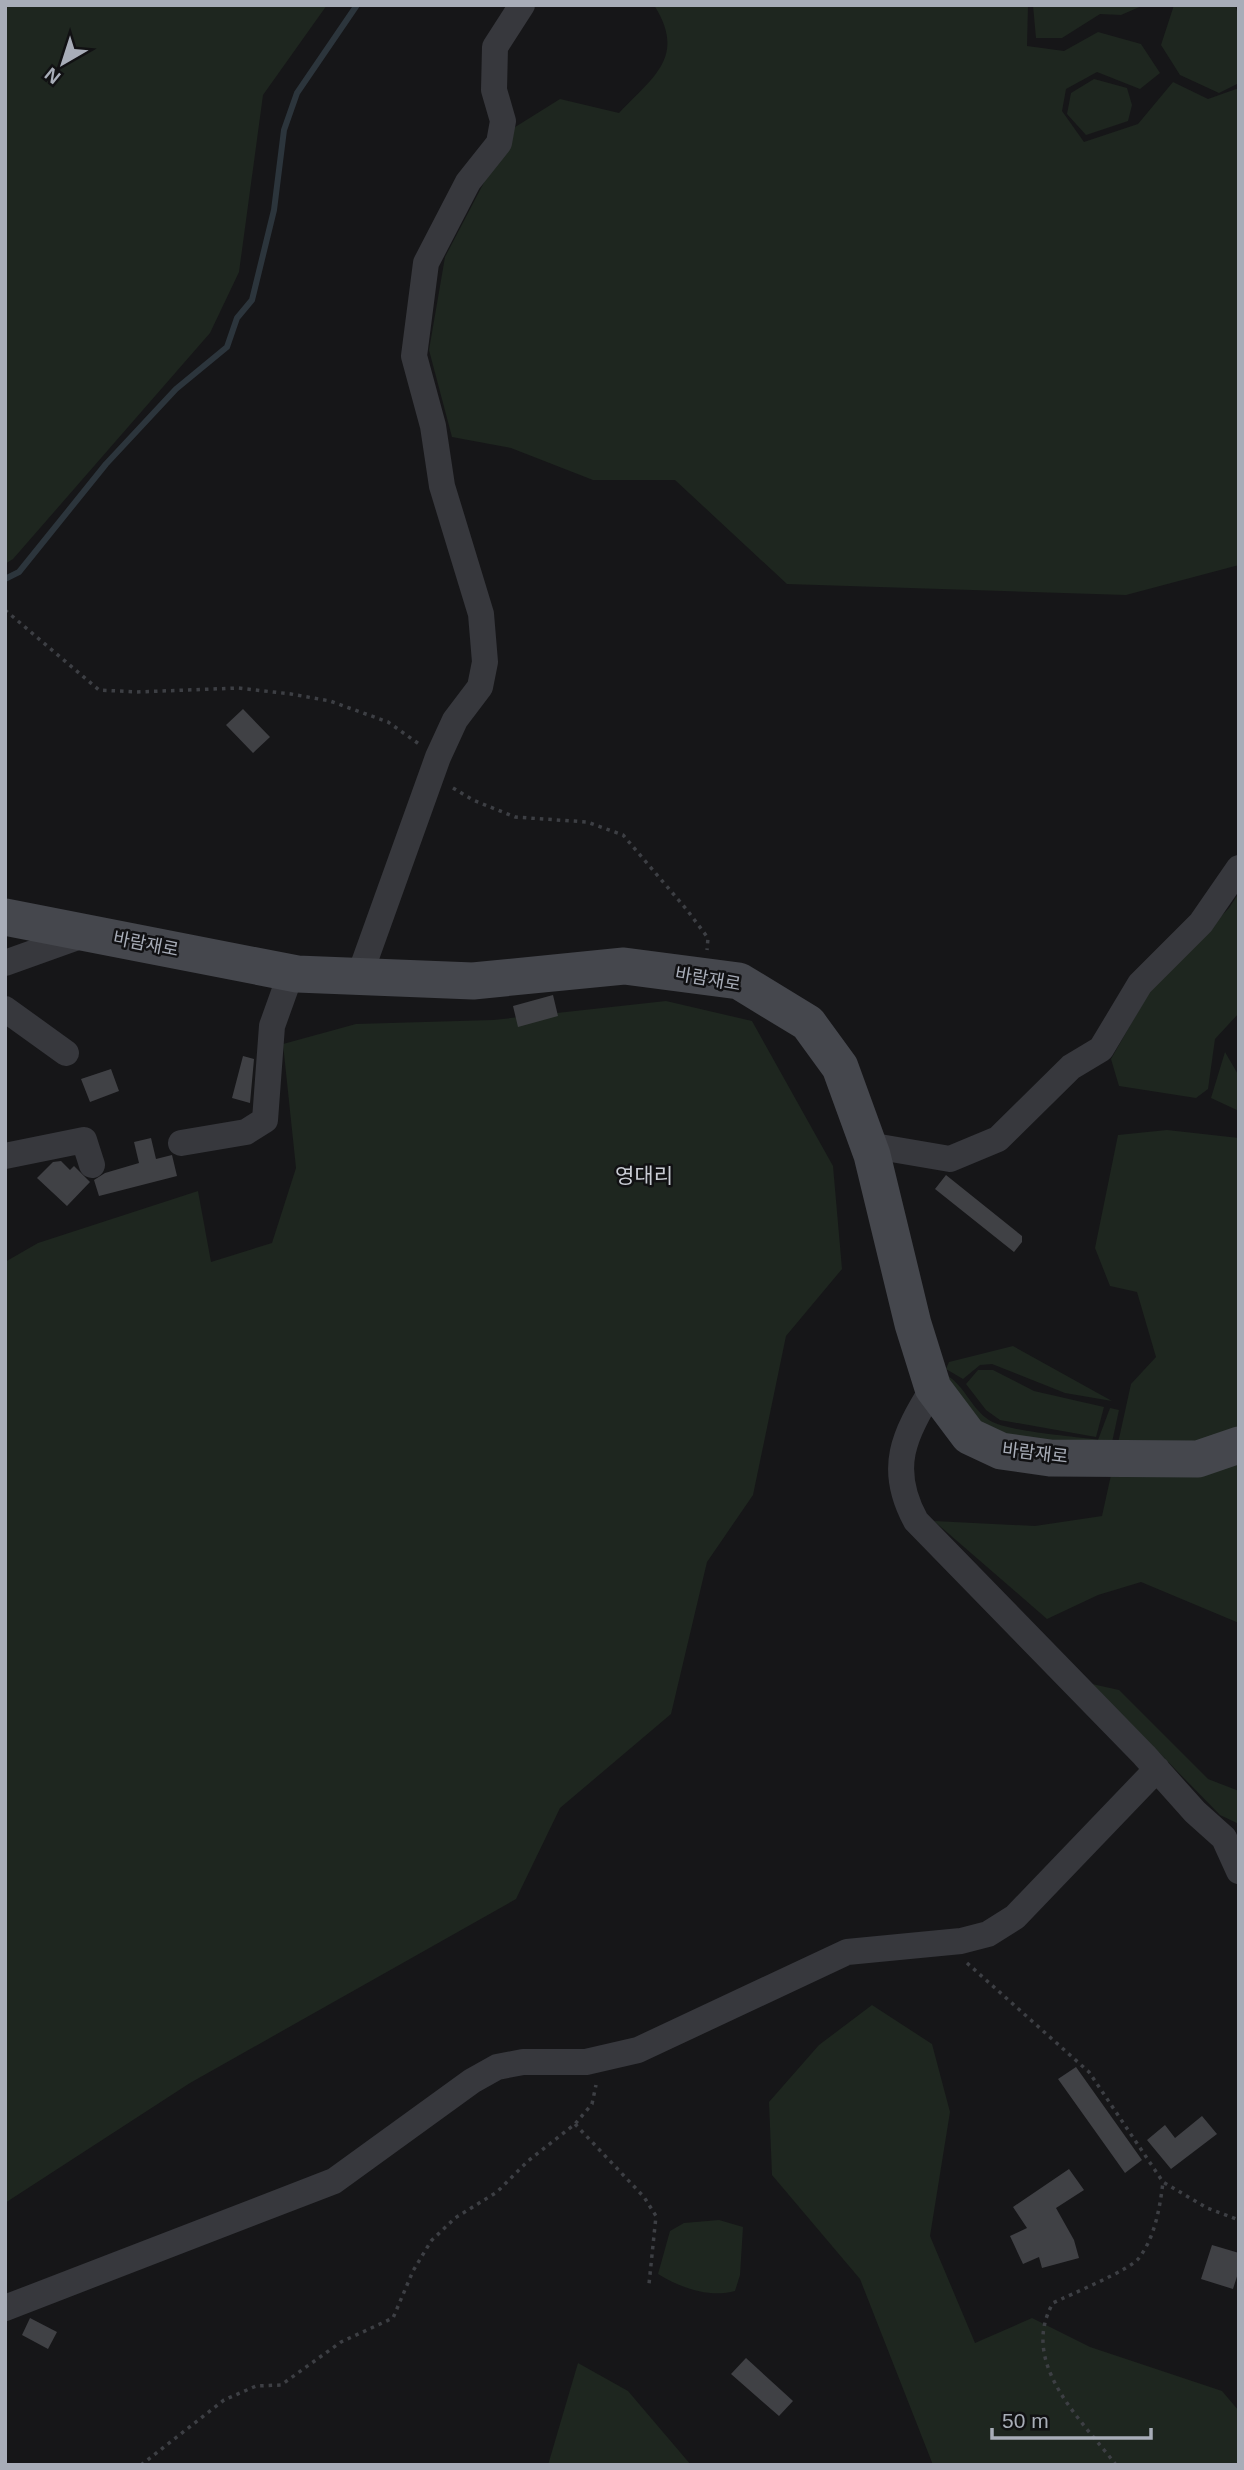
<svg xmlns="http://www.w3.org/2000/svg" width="1244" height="2470" viewBox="0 0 1244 2470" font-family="Helvetica,'Noto Sans KR',sans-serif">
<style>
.green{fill:#1e261f}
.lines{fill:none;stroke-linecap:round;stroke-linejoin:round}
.stream{stroke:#2c353c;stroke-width:6}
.building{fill:#404145}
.path{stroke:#3d3f44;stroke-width:3.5;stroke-dasharray:3.5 5;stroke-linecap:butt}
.street{stroke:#37383d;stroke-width:26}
.secondary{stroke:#45474d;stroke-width:37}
.labels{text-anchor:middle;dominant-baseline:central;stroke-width:5;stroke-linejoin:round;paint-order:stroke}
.street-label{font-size:18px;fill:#a8adb8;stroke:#111113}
.quarter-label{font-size:21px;fill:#c9ccd4;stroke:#111113}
</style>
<rect width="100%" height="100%" fill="#161618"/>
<path class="green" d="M5 5H327L263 95 239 272 210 333 13 559 5 564Z
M654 5H1028L1027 46 1064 51 1098 32 1141 44 1160 73 1140 89 1097 72 1066 89 1062 111 1084 142 1138 124 1173 82 1208 99 1239 88V565L1126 595 787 584 675 480H593L511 448 452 437 429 350 445 257 512 129 560 99 619 113C653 77 687 57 654 5Z
M1033 5H1144L1121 15 1100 14 1062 38H1036Z
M1174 5H1235L1239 17V83L1219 93 1180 75 1161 45Z
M1094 79 1127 88 1132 105 1128 121 1086 135 1067 114 1071 93Z
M1239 893V1013L1215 1039 1208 1089 1196 1098 1119 1086 1111 1059 1152 987 1229 908Z
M666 1001 752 1021 833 1166 842 1269 786 1336 753 1495 707 1562 671 1714 560 1808 516 1899 190 2083 5 2203V1262L38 1243 198 1191 211 1262 272 1243 296 1168 283 1044 356 1024 493 1020Z
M1225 1052 1239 1076V1111L1211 1098Z
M1167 1130 1239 1138V1623L1141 1582 1098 1595 1047 1619 934 1521 1035 1526 1102 1516 1131 1384 1156 1357 1137 1292 1110 1286 1095 1248 1118 1135Z
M1013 1346 1112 1401 1065 1393 992 1364 980 1365 963 1379 946 1369 949 1362Z
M978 1370H993L1034 1391 1104 1407 1096 1437 1000 1420 986 1410 966 1384Z
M948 1376C965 1387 972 1409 989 1420 1008 1432 1072 1436 1098 1440L1110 1408 1119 1410 1111 1447 1012 1440 966 1414Z
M1092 1684 1119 1690 1208 1779 1239 1791V1824L1220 1815Z
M872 2005 932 2044 950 2112 930 2236 975 2343 1032 2318 1090 2347 1222 2391 1239 2411V2465H933L860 2279 772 2175 769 2102 819 2045Z
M719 2220 743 2227 740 2275 735 2291C710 2298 680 2288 658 2274L670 2231 684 2223Z
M578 2363 628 2391 691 2465H548Z"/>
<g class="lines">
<path class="stream" d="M5 579 19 572 106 464 176 389 227 347 237 318 252 300 274 210 284 130 297 93 357 5"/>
</g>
<path class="building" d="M243 709 270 737 253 753 226 725Z
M553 995 558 1016 518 1027 513 1006Z
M243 1056 254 1059 250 1103 232 1098Z
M111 1069 119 1091 90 1102 81 1079Z
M151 1138 156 1159 172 1155 177 1176 99 1196 94 1180 105 1173 139 1163 134 1142Z
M61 1161 70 1170 74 1166 90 1182 67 1206 37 1178 53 1162Z
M946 1175 1022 1236V1242L1014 1252 935 1189Z
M1076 2067 1142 2160 1125 2173 1058 2079Z
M1202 2116 1217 2134 1171 2169 1147 2140 1165 2125 1175 2138Z
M1069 2169 1084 2190 1056 2208 1074 2240 1079 2258 1042 2268 1039 2257 1023 2264 1010 2236 1027 2228 1013 2207Z
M1212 2245 1239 2253V2270L1233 2289 1201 2279Z
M30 2318 57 2332 48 2349 22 2335Z
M746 2358 793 2401 779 2416 731 2374Z"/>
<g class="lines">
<path class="path" d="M5 610 99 690 137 692 238 688 291 694 330 701 388 722 419 744
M453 788 473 800 515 817 587 822 623 835 687 910 708 938 707 950
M967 1963 1089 2072 1163 2182 1207 2208 1239 2220
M575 2124 644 2197 656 2216 649 2284
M141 2465 224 2400 256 2386 281 2385 341 2342 393 2318 413 2271 431 2241 455 2218 497 2192 528 2161 575 2124 592 2104 596 2085
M1116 2465C1083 2421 1018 2364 1053 2303 1071 2294 1130 2270 1139 2258 1155 2237 1160 2207 1163 2182"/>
<path class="street" d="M5 963 86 934
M359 977 438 757 455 720 480 687 485 662 481 614 442 486 433 426 414 356 426 263 468 182 499 143 503 121 494 90 495 47 522 5
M5 1009 66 1053
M181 1143 246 1132 265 1120 272 1026 291 973
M868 1145 950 1159 998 1139 1071 1067 1101 1049 1140 984 1201 923 1239 868
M5 1156 84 1140 92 1165
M933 1388C904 1435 887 1468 916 1521L1144 1755 1195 1812 1224 1838 1239 1871
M5 2308 334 2181 472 2081 497 2067 523 2062H586L638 2050 847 1952 961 1941 988 1934 1015 1917 1157 1769"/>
<path class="secondary" d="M5 917 297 974 473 981 624 966 739 981 808 1023 840 1067 872 1155 913 1324 933 1388 969 1436 1001 1451 1050 1458 1198 1459 1239 1445"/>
</g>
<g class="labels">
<g class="street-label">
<text transform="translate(146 944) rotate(11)">바람재로</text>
<text transform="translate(708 979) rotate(10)">바람재로</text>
<text transform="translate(1035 1453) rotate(7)">바람재로</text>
</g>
<g class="quarter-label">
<text x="644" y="1175">영대리</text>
</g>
</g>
<rect width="1244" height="2470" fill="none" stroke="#a8adb8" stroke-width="14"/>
<g transform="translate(63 63) rotate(219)" stroke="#111113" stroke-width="5" paint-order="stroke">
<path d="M0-5L12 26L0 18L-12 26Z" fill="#a8adb8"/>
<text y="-10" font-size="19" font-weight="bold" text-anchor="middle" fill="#a8adb8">N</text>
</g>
<path d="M992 2428v10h159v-10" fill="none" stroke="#a8adb8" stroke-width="3.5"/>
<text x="1002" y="2428" font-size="21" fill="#a8adb8" stroke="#111113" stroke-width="5" paint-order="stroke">50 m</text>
</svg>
